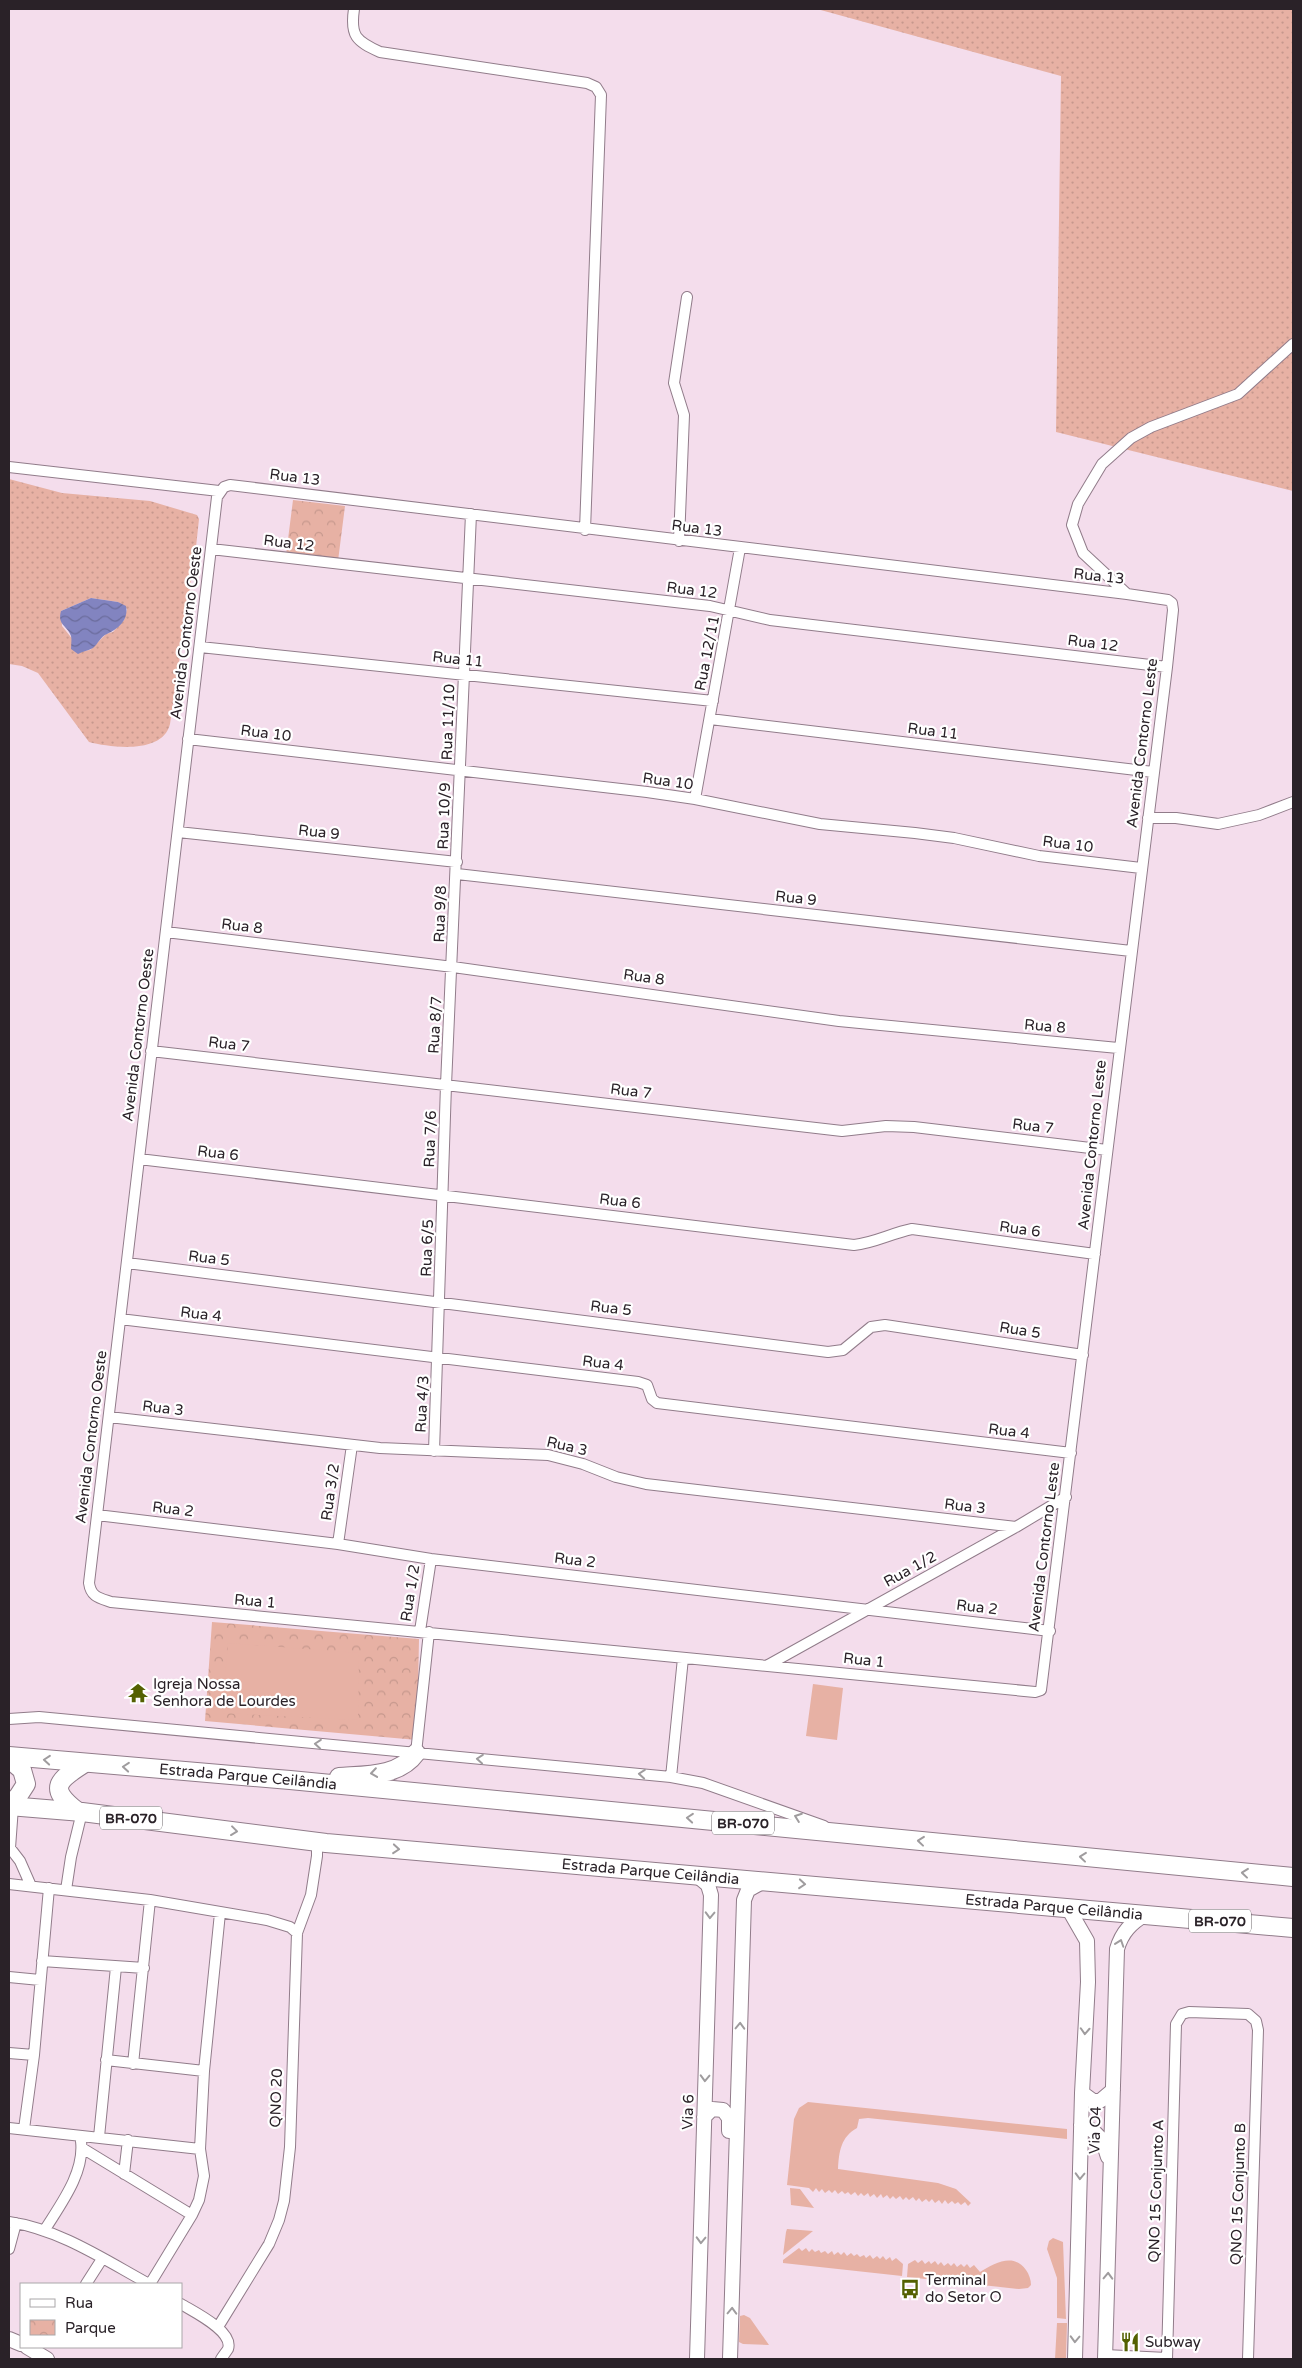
<svg xmlns="http://www.w3.org/2000/svg" width="1302" height="2368" viewBox="0 0 1302 2368" font-family="'Varela Round',sans-serif">
<style>
.grass{fill:url(#grass-dots);fill-rule:evenodd}
.park{fill:url(#park-crowns)}
.garden{fill:#e7b1a4}
.water{fill:url(#water-waves)}
.lines{fill:none;stroke-linecap:round;stroke-linejoin:round}
.street-casing{stroke:#917c8a;stroke-width:12}
.secondary-casing{stroke:#917c8a;stroke-width:16}
.highway-casing{stroke:#917c8a;stroke-width:20}
.street{stroke:#fff;stroke-width:10}
.secondary{stroke:#fff;stroke-width:14}
.highway{stroke:#fff;stroke-width:18}
.oneway{stroke:#9f9c9e}
.labels{text-anchor:middle;dominant-baseline:central;stroke-width:4.5;stroke-linejoin:round;paint-order:stroke}
.shield{fill:#fff;stroke:#6a6468;stroke-width:1}
.shield-label{font-size:14px;font-weight:bold;fill:#2a2228}
.street-label{font-size:15px;fill:#2a2228;stroke:#fff}
.poi-label{font-size:15px;fill:#2a2228;stroke:#fff;text-anchor:start}
</style>
<defs>
<pattern id="grass-dots" width="8" height="8" patternUnits="userSpaceOnUse" patternTransform="scale(1.25)"><rect width="8" height="8" fill="#e7b1a4"/><path d="M2 2h.1M6 6h.1" fill="none" stroke="#c6988d" stroke-width="1.8" stroke-linecap="round"/></pattern>
<pattern id="park-crowns" width="20" height="18" patternUnits="userSpaceOnUse" patternTransform="scale(1.25)"><rect width="20" height="18" fill="#e7b1a4"/><path d="M2 6a3 3 0 1 1 6 0M12 15a3 3 0 1 1 6 0" fill="none" stroke="#c6988d"/></pattern>
<pattern id="water-waves" width="16" height="10" patternUnits="userSpaceOnUse" patternTransform="scale(1.25)"><rect width="16" height="10" fill="#8284c0"/><path d="M0 5q4-4 8 0t8 0" fill="none" stroke="#6b6c9c"/></pattern>
</defs>
<rect width="100%" height="100%" fill="#f4ddec"/>
<path class="grass" d="M817 9H1293V491L1056 432 1061 76Z
M9 479 62 493 150 501 197 515 199 519 196 547 170 724C163 754 112 748 89 742L38 673 22 666 9 664ZM91 598 118 602 127 609 124 620 113 632 106 634 90 650 82 651 62 626 61 611Z"/>
<path class="park" d="M293 500 345 506 338 561 286 555Z
M212 1622 419 1639 417 1740 205 1721Z"/>
<path class="garden" d="M228 1643 359 1653 358 1720 222 1713Z
M813 1684 843 1688 837 1740 806 1736Z
M808 2102 1067 2129V2139L868 2118 859 2119 857 2128C841 2137 839 2151 838 2169L938 2183 956 2189 971 2203 968 2206 965 2202 961 2205 958 2202 955 2204 952 2201 948 2204 945 2200 942 2204 939 2200 935 2203 932 2199 929 2202 926 2199 922 2202 919 2198 916 2201 913 2197 909 2200 906 2197 903 2200 900 2196 896 2199 893 2196 890 2199 887 2195 883 2198 881 2194 877 2198 874 2194 870 2197 868 2193 864 2196 861 2193 858 2196 855 2192 851 2195 848 2192 845 2194 842 2191 838 2194 835 2190 832 2193 829 2190 825 2193 822 2189 819 2192 816 2188 813 2192 809 2188 787 2185 794 2119 799 2108Z
M790 2188 800 2189 814 2208 791 2205Z
M787 2229 813 2231 783 2255 786 2232Z
M1053 2238 1063 2242 1066 2319 1057 2318V2278L1047 2249 1049 2241Z
M799 2248 802 2251 806 2248 809 2252 812 2249 815 2252 819 2250 821 2253 825 2251 828 2254 832 2251 834 2255 838 2252 841 2255 844 2252 847 2256 851 2253 854 2256 857 2254 860 2257 864 2255 866 2258 870 2255 873 2259 877 2256 880 2259 883 2256 886 2260 890 2257 892 2261 896 2258 903 2264 902 2276 783 2263V2260Z
M915 2260 918 2263 922 2260 925 2264 929 2261 931 2264 935 2261 938 2265 941 2262 944 2266 948 2263 951 2266 954 2263 957 2267 961 2264 964 2267 967 2264 970 2268 974 2265 980 2272C994 2264 1013 2252 1026 2270 1029 2274 1031 2280 1031 2285L1028 2288 1019 2289 907 2277 908 2264Z
M744 2315 750 2318 769 2345 743 2344 739 2342 740 2316Z
M1057 2323H1067L1066 2359H1055Z"/>
<path class="water" d="M91 598 118 602 126 606C129 620 118 629 107 634 101 636 98 644 93 648 88 651 83 651 78 654L71 649C71 645 72 640 71 636 67 625 57 625 61 611Z"/>
<g class="lines">
<defs>
<path id="street" d="M354 9C350 36 356 41 380 52L587 83 596 87 601 95 585 530
M9 467 219 491
M230 485 1127 594 1168 600 1172 603 1173 610 1167 667 1041 1690 1035 1692 111 1602C99 1598 91 1597 89 1583L217 497 224 487Z
M679 541 684 415 674 383 687 297
M211 549 710 606 770 620 1167 667
M1127 594 1083 553 1072 525 1078 504 1102 464 1131 438 1151 427 1238 394 1293 344
M200 647 713 701
M710 719 1153 772
M188 739 647 792 695 799 820 824 915 833 954 838 1039 856 1141 868
M695 799 740 548
M1148 818H1176L1218 824 1259 815 1293 802
M178 832 457 862
M457 874 1131 951
M166 932 453 967 839 1021 1118 1048
M151 1051 842 1131 886 1126 914 1127 1107 1150
M139 1159 854 1245C874 1243 892 1233 912 1229L1095 1254
M127 1263 828 1352 843 1350 871 1327 885 1325 1083 1355
M120 1319 638 1382 647 1385 652 1399 657 1403 1071 1453
M109 1417 380 1448 548 1455 583 1464 616 1477 646 1484 1016 1527
M434 1451 446 1085 471 514
M97 1515 338 1544 431 1559 1050 1631
M338 1544 352 1445
M420 1631 431 1559
M768 1665 1016 1527 1066 1497
M9 1719 39 1717 671 1777 703 1783 824 1826
M416 1753 429 1632
M671 1777 683 1658
M13 1807 10 1848 20 1861 31 1886
M9 1884 150 1900 267 1920 290 1927 297 1933
M66 1890 71 1857 82 1812
M42 1961 144 1968
M9 1977 40 1980
M9 2053 34 2055
M106 2060 204 2071
M133 2064 150 1900
M9 2128 200 2149
M24 2129 34 2055 49 1888
M99 2137 116 1967
M82 2148 192 2215
M124 2174 128 2140
M9 2222C59 2229 105 2260 149 2284
M44 2231C60 2205 85 2173 81 2141
M9 2249 16 2223
M86 2284 102 2259
M150 2284 192 2215 199 2200 204 2176 200 2149 204 2071 220 1913
M181 2304C194 2312 234 2331 228 2349 226 2352 223 2356 221 2359
M218 2327 269 2244 279 2220 284 2201 290 2147 297 1933 311 1895 317 1856V1841
M1105 2355 1167 2358
M1167 2359 1176 2024 1182 2014 1189 2012 1248 2014 1256 2021 1258 2030 1248 2359"/>
<path id="secondary" d="M695 1874 708 1885 711 1895 697 2359
M1068 1908 1087 1941 1088 1982 1082 2093 1075 2359
M1082 2093 1093 2101H1100L1113 2090
M704 2117 712 2109 723 2110 729 2118V2131
M1081 2125C1098 2131 1103 2140 1108 2157
M9 2339 21 2344
M27 2347 47 2359
M730 2359 744 1900 748 1890 764 1881
M1105 2359 1117 1949C1122 1932 1131 1923 1146 1914"/>
<g id="highway">
<path id="s1" d="M9 1756 290 1780 1293 1877"/>
<path d="M9 1759 22 1770 26 1784 17 1798 9 1802"/>
<path d="M339 1777C365 1775 399 1777 416 1753"/>
<path id="s2" d="M9 1806 82 1812 326 1843 1293 1928"/>
<path d="M77 1811C47 1788 58 1780 85 1763"/>
</g>
</defs>
<use href="#street" class="street-casing"/>
<use href="#secondary" class="secondary-casing"/>
<use href="#highway" class="highway-casing"/>
<use href="#street" class="street"/>
<use href="#secondary" class="secondary"/>
<use href="#highway" class="highway"/>
</g>
<defs><path id="oneway-chevron" d="M-2-3.5L2.5 0L-2 3.5" fill="none" stroke-width="1.6" stroke-linecap="round" stroke-linejoin="round" transform="scale(1.25)"/></defs>
<g class="oneway">
<use href="#oneway-chevron" transform="translate(318 1744) rotate(-175)"/>
<use href="#oneway-chevron" transform="translate(480 1759) rotate(-175)"/>
<use href="#oneway-chevron" transform="translate(47 1760) rotate(-175)"/>
<use href="#oneway-chevron" transform="translate(126 1767) rotate(-175)"/>
<use href="#oneway-chevron" transform="translate(374 1773) rotate(172)"/>
<use href="#oneway-chevron" transform="translate(642 1774) rotate(-175)"/>
<use href="#oneway-chevron" transform="translate(798 1817) rotate(-160)"/>
<use href="#oneway-chevron" transform="translate(690 1818) rotate(-175)"/>
<use href="#oneway-chevron" transform="translate(234 1831) rotate(7)"/>
<use href="#oneway-chevron" transform="translate(921 1841) rotate(-174)"/>
<use href="#oneway-chevron" transform="translate(396 1849) rotate(5)"/>
<use href="#oneway-chevron" transform="translate(1083 1857) rotate(-174)"/>
<use href="#oneway-chevron" transform="translate(1245 1873) rotate(-174)"/>
<use href="#oneway-chevron" transform="translate(802 1884) rotate(5)"/>
<use href="#oneway-chevron" transform="translate(710 1915) rotate(92)"/>
<use href="#oneway-chevron" transform="translate(1120 1943) rotate(-71)"/>
<use href="#oneway-chevron" transform="translate(740 2026) rotate(-88)"/>
<use href="#oneway-chevron" transform="translate(1085 2031) rotate(93)"/>
<use href="#oneway-chevron" transform="translate(705 2078) rotate(92)"/>
<use href="#oneway-chevron" transform="translate(1080 2176) rotate(92)"/>
<use href="#oneway-chevron" transform="translate(701 2240) rotate(92)"/>
<use href="#oneway-chevron" transform="translate(1108 2276) rotate(-88)"/>
<use href="#oneway-chevron" transform="translate(732 2311) rotate(-88)"/>
<use href="#oneway-chevron" transform="translate(1075 2339) rotate(92)"/>
</g>
<defs>
<symbol id="temple-bare" viewBox="-9 -9 18 18"><path d="M0-6L5-2H3V0L6.5 2.5H4V6H1.5V3h-3V6H-4V2.5H-6.5L-3 0V-2H-5Z" fill="#546102" stroke="#fff" stroke-width="2.5" paint-order="stroke"/></symbol>
<symbol id="bus-bare" viewBox="-9 -9 18 18"><path d="M-5-6H5V4H4V6H2V4H-2V6H-4V4H-5ZM-3.5-4V0h7V-4ZM-3.5 1.2v1.5H-2V1.2ZM2 1.2v1.5H3.5V1.2Z" fill="#546102" stroke="#fff" stroke-width="2.5" paint-order="stroke"/></symbol>
<symbol id="restaurant-bare" viewBox="-9 -9 18 18"><path d="M-5-6h1v4h1v-4h1v4h1v-4h1v5L-1.5 .5V6h-2V.5L-5-1ZM5-6V6H3V1.5H1.5Q1.5-4 5-6Z" fill="#546102" stroke="#fff" stroke-width="2.5" paint-order="stroke"/></symbol>
</defs>
<g fill-rule="evenodd">
<use href="#temple-bare" x="124" y="1679" width="28" height="28"/>
<use href="#bus-bare" x="896" y="2275" width="28" height="28"/>
<use href="#restaurant-bare" x="1116" y="2328" width="28" height="28"/>
</g>
<g class="labels">
<g class="shield">
<rect x="100" y="1806.5" width="62" height="23" rx="4"/>
<rect x="712" y="1811.5" width="62" height="23" rx="4"/>
<rect x="1189" y="1909.5" width="62" height="23" rx="4"/>
</g>
<g class="shield-label">
<text x="131" y="1818">BR-070</text>
<text x="743" y="1823">BR-070</text>
<text x="1220" y="1921">BR-070</text>
</g>
<g class="street-label">
<text transform="translate(295 477) rotate(7)">Rua 13</text>
<text transform="translate(697 528) rotate(7)">Rua 13</text>
<text transform="translate(289 543) rotate(7)">Rua 12</text>
<text transform="translate(1099 576) rotate(6)">Rua 13</text>
<text transform="translate(692 590) rotate(7)">Rua 12</text>
<text transform="translate(186 633) rotate(-83)">Avenida Contorno Oeste</text>
<text transform="translate(1093 643) rotate(7)">Rua 12</text>
<text transform="translate(707 653) rotate(-79)">Rua 12/11</text>
<text transform="translate(458 659) rotate(6)">Rua 11</text>
<text transform="translate(448 722) rotate(-88)">Rua 11/10</text>
<text transform="translate(933 731) rotate(7)">Rua 11</text>
<text transform="translate(266 733) rotate(7)">Rua 10</text>
<text transform="translate(1142 743) rotate(-83)">Avenida Contorno Leste</text>
<text transform="translate(668 781) rotate(8)">Rua 10</text>
<text transform="translate(444 816) rotate(-88)">Rua 10/9</text>
<text transform="translate(319 832) rotate(6)">Rua 9</text>
<text transform="translate(1068 844) rotate(7)">Rua 10</text>
<text transform="translate(796 898) rotate(6)">Rua 9</text>
<text transform="translate(440 914) rotate(-88)">Rua 9/8</text>
<text transform="translate(242 926) rotate(7)">Rua 8</text>
<text transform="translate(644 977) rotate(8)">Rua 8</text>
<text transform="translate(435 1025) rotate(-87)">Rua 8/7</text>
<text transform="translate(1045 1026) rotate(5)">Rua 8</text>
<text transform="translate(138 1035) rotate(-83)">Avenida Contorno Oeste</text>
<text transform="translate(229 1044) rotate(7)">Rua 7</text>
<text transform="translate(631 1091) rotate(7)">Rua 7</text>
<text transform="translate(1033 1126) rotate(7)">Rua 7</text>
<text transform="translate(430 1139) rotate(-88)">Rua 7/6</text>
<text transform="translate(1092 1145) rotate(-84)">Avenida Contorno Leste</text>
<text transform="translate(218 1153) rotate(7)">Rua 6</text>
<text transform="translate(620 1201) rotate(7)">Rua 6</text>
<text transform="translate(1020 1229) rotate(8)">Rua 6</text>
<text transform="translate(427 1248) rotate(-88)">Rua 6/5</text>
<text transform="translate(209 1258) rotate(7)">Rua 5</text>
<text transform="translate(611 1308) rotate(7)">Rua 5</text>
<text transform="translate(201 1314) rotate(7)">Rua 4</text>
<text transform="translate(1020 1330) rotate(9)">Rua 5</text>
<text transform="translate(603 1363) rotate(7)">Rua 4</text>
<text transform="translate(422 1404) rotate(-87)">Rua 4/3</text>
<text transform="translate(163 1408) rotate(7)">Rua 3</text>
<text transform="translate(1009 1431) rotate(7)">Rua 4</text>
<text transform="translate(91 1437) rotate(-83)">Avenida Contorno Oeste</text>
<text transform="translate(567 1446) rotate(13)">Rua 3</text>
<text transform="translate(330 1492) rotate(-82)">Rua 3/2</text>
<text transform="translate(965 1506) rotate(7)">Rua 3</text>
<text transform="translate(173 1509) rotate(7)">Rua 2</text>
<text transform="translate(1044 1547) rotate(-83)">Avenida Contorno Leste</text>
<text transform="translate(575 1560) rotate(7)">Rua 2</text>
<text transform="translate(910 1569) rotate(-29)">Rua 1/2</text>
<text transform="translate(410 1593) rotate(-81)">Rua 1/2</text>
<text transform="translate(255 1601) rotate(5)">Rua 1</text>
<text transform="translate(977 1607) rotate(7)">Rua 2</text>
<text transform="translate(864 1660) rotate(6)">Rua 1</text>
<text stroke="none"><textPath href="#s1" startOffset="240">Estrada Parque Ceilândia</textPath></text>
<text stroke="none"><textPath href="#s2" startOffset="645">Estrada Parque Ceilândia</textPath></text>
<text stroke="none"><textPath href="#s2" startOffset="1050">Estrada Parque Ceilândia</textPath></text>
<text transform="translate(276 2098) rotate(-88)">QNO 20</text>
<text transform="translate(688 2112) rotate(-88)">Via 6</text>
<text transform="translate(1095 2130) rotate(-88)">Via O4</text>
<text transform="translate(1156 2191) rotate(-88)">QNO 15 Conjunto A</text>
<text transform="translate(1238 2194) rotate(-88)">QNO 15 Conjunto B</text>
</g>
<g class="poi-label">
<text x="153" y="1684">Igreja Nossa<tspan x="153" dy="17">Senhora de Lourdes</tspan></text>
<text x="925" y="2280">Terminal<tspan x="925" dy="17">do Setor O</tspan></text>
<text x="1145" y="2342">Subway</text>
</g>
</g>
<rect width="1302" height="2368" fill="none" stroke="#2a2228" stroke-width="20"/>
<rect x="20" y="2283" width="162" height="65" fill="#ffffff" stroke="#aaa7a9"/>
<rect x="30" y="2299" width="25" height="8" fill="#ffffff" stroke="#aaa7a9"/>
<text x="65" y="2308" font-size="15" fill="#2a2228">Rua</text>
<rect x="30" y="2320" width="25" height="15" fill="url(#park-crowns)" stroke="#aaa7a9"/>
<text x="65" y="2333" font-size="15" fill="#2a2228">Parque</text>
</svg>
